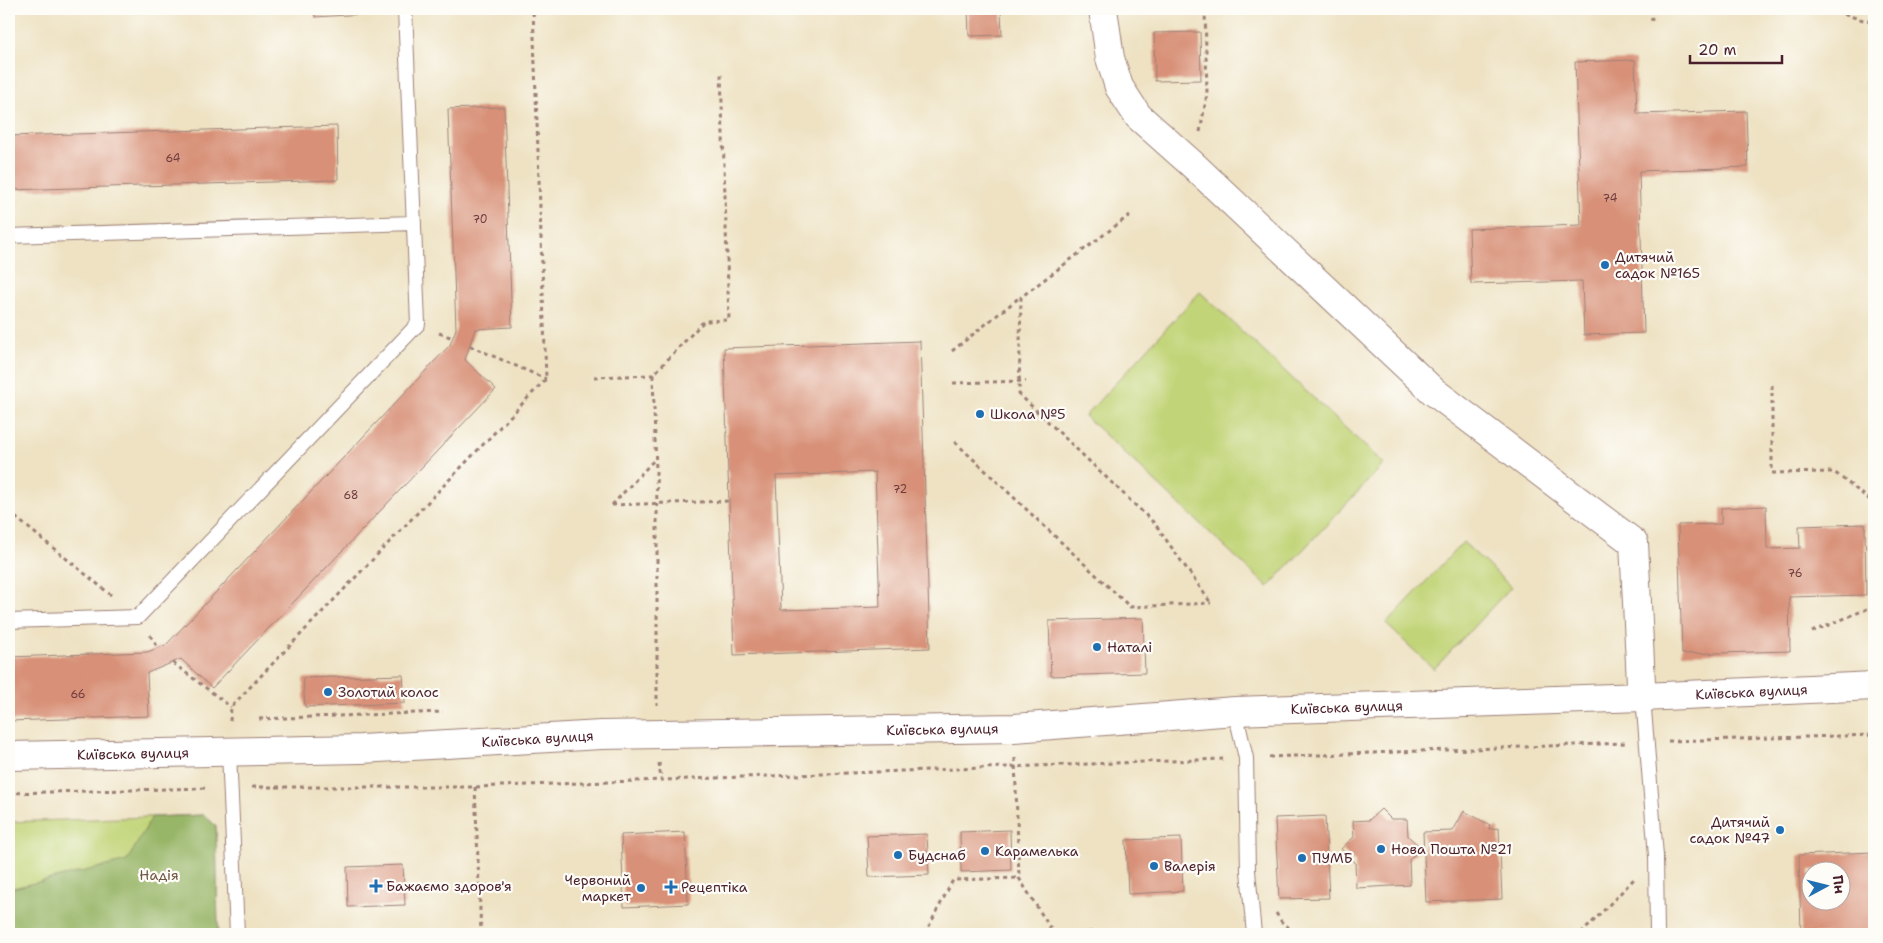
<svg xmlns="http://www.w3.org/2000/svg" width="1883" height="943" viewBox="0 0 1883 943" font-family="'Shantell Sans',sans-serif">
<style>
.green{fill:#c1d477;stroke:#867a51}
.forest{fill:#98b668;stroke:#716a4a}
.building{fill:#d89178;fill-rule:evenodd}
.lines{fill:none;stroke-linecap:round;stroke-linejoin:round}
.service-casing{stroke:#9c8077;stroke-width:16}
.minor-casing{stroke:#9c8077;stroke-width:30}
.path{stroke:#9c8077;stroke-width:3;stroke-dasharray:4 4;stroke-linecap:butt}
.service{stroke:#fff;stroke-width:14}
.minor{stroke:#fff;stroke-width:28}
.poi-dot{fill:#1f6fb2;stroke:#fdfcf7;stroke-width:2}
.labels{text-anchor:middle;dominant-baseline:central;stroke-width:4.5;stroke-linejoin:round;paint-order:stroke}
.number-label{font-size:11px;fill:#6e3c3e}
.poi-label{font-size:14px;fill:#4a1f2b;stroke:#fdfcf7;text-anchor:start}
.street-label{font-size:14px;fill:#4a1f2b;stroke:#fdfcf7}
.park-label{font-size:14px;fill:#6e5542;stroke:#fdfcf7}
</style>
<rect width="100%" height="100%" fill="#fdfcf7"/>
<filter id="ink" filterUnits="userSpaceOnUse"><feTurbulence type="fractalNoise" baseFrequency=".02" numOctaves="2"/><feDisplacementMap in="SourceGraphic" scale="10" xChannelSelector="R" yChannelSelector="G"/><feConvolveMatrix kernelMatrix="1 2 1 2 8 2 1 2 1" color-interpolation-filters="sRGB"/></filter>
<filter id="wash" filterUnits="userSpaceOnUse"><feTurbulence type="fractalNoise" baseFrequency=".0096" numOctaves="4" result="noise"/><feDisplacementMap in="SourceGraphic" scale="20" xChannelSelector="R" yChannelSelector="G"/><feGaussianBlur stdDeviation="1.12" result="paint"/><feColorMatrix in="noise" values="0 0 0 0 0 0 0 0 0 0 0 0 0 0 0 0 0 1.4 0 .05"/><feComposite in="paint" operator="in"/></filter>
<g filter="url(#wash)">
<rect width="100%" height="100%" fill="#eee2c3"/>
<path class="green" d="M1200 292 1384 464 1268 587 1085 416Z
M1463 542 1511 587 1434 669 1386 624Z
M204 815 216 826 218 934H9V822Z"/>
<path class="forest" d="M204 815 216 826 218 934H9V917L13 888 127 861 152 817Z"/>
<g id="blocks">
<path class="building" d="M314 9H364V14L315 17Z
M968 9H1001L1002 35 969 36Z
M1200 32 1201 80 1155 81 1154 33Z
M1635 60 1637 114 1746 111 1748 167 1639 171 1644 333 1584 335 1582 281 1471 284 1469 229 1581 225 1575 62Z
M504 107 512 327 475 329 465 360 496 389 212 688 181 659 147 673 149 716 9 721V657L147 652 166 645 450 345 456 329 448 109Z
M337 126 338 180 9 190V136Z
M920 341 930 648 734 655 724 348ZM875 472 880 607 781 610 776 476Z
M1766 506 1767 549 1800 548 1799 526 1865 524 1866 595 1789 597 1790 651 1682 654 1678 525 1721 524V508Z
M1143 618 1145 673 1051 676 1049 621Z
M403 675 405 703 305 707 303 678Z
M1381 809 1391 819H1407L1408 836 1421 848 1409 860 1410 885 1356 888 1355 862 1341 849 1354 837 1353 821 1369 820Z
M1464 811 1490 825 1489 829 1499 828 1502 899 1426 902 1423 832 1453 831Z
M1325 816 1329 898 1279 899 1275 818Z
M1010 830 1011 870 961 872 960 832Z
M685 832 688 904 624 907 621 835Z
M927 834 929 875 869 877 867 836Z
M1181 838 1183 891 1128 894 1126 840Z
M1874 852V934H1801L1799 855ZM1810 870H1840V900H1810Z
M403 865 405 905 348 907 347 867Z"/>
</g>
</g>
<g filter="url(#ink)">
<use href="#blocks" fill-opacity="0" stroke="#9c8077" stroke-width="1"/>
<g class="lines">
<defs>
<path id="service" d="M9 236 414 223
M9 621 138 617 418 324 405 9
M1643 697 1656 856 1657 934
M1235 711 1246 758 1248 871 1254 934
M229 752 237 934"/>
<g id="minor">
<path d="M1103 9 1110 58 1119 87 1138 116 1192 164 1433 391 1634 543 1641 683 1643 697"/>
<path id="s1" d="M9 756 361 749 601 735 1014 728 1235 711 1643 697 1874 686"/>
</g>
</defs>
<use href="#service" class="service-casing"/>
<use href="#minor" class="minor-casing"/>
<path class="path" d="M1651 9 1652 21
M1838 9 1846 15 1874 23
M1200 132 1207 94 1205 9
M1130 215 1021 297 1019 394 1155 524 1211 603
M439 333 453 338
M470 346 546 379
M952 351 1020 297
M653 375 657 504V705
M594 377 653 375 704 321 729 320 721 73
M953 383 1026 381
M1772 385V473L1834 472 1874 503
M955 442 1130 607 1211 603
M612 505 729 501
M612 505 655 459
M9 512 111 595
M1812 632 1874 606
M150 635 158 648
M173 663 231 707
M259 719 443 712
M230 721 231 707 546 379 533 9
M1668 741 1874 735
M1269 757 1625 743
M1015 758 1019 878 1054 934
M659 763 661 780
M252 787H475L1223 759
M475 787 481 934
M9 793 208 788
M1276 913 1283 924 1300 934
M925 934 953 880 1019 878
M1040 934 1094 932 1143 934
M1581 934 1634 879"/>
<use href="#service" class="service"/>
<use href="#minor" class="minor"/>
</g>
</g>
<g class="poi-dot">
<circle cx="1605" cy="265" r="5"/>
<circle cx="980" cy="414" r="5"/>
<circle cx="1097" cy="647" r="5"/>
<circle cx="328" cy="692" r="5"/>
<circle cx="1780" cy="830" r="5"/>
<circle cx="1381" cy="849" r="5"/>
<circle cx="985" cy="851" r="5"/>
<circle cx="898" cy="855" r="5"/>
<circle cx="1302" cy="858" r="5"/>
<circle cx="1154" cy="866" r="5"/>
<path d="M373.5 878.5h5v5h5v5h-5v5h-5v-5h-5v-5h5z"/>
<path d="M668.5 879.5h5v5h5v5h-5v5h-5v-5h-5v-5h5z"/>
<circle cx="641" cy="888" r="5"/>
</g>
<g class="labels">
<g class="number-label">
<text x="173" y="158">64</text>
<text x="1610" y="198">74</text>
<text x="480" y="219">70</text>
<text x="900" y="489">72</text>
<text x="351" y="495">68</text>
<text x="1795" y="573">76</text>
<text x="78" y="694">66</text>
</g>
<g class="poi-label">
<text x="1615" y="257">Дитячий<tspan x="1615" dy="16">садок №165</tspan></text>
<text x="990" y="414">Школа №5</text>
<text x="1107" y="647">Наталі</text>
<text x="338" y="692">Золотий колос</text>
<text x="1770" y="822" text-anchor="end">Дитячий<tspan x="1770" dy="16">садок №47</tspan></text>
<text x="1391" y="849">Нова Пошта №21</text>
<text x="995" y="851">Карамелька</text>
<text x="908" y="855">Будснаб</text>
<text x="1312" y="858">ПУМБ</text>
<text x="1164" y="866">Валерія</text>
<text x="631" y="880" text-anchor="end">Червоний<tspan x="631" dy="16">маркет</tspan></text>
<text x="386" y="886">Бажаємо здоров'я</text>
<text x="681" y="887">Рецептіка</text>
</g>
<g class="street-label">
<text stroke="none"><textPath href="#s1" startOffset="1744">Київська вулиця</textPath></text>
<text stroke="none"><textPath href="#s1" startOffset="1339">Київська вулиця</textPath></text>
<text stroke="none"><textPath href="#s1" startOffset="934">Київська вулиця</textPath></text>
<text stroke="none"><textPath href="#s1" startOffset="529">Київська вулиця</textPath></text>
<text stroke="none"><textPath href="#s1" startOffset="124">Київська вулиця</textPath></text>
</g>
<g class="park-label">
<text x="159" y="875">Надія</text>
</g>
</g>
<rect width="1883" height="943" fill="none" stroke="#fdfcf7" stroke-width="30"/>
<g transform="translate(1826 886) rotate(83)"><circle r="24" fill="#fdfcf7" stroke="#b5a4a5"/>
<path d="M0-4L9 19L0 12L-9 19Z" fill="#1f6fb2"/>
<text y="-8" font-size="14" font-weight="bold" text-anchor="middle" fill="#4a1f2b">Пн</text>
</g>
<path d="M1690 55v8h92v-8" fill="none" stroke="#4a1f2b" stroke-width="2.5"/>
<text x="1698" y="55" font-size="15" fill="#4a1f2b" stroke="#fdfcf7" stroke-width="4" paint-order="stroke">20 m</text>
</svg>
